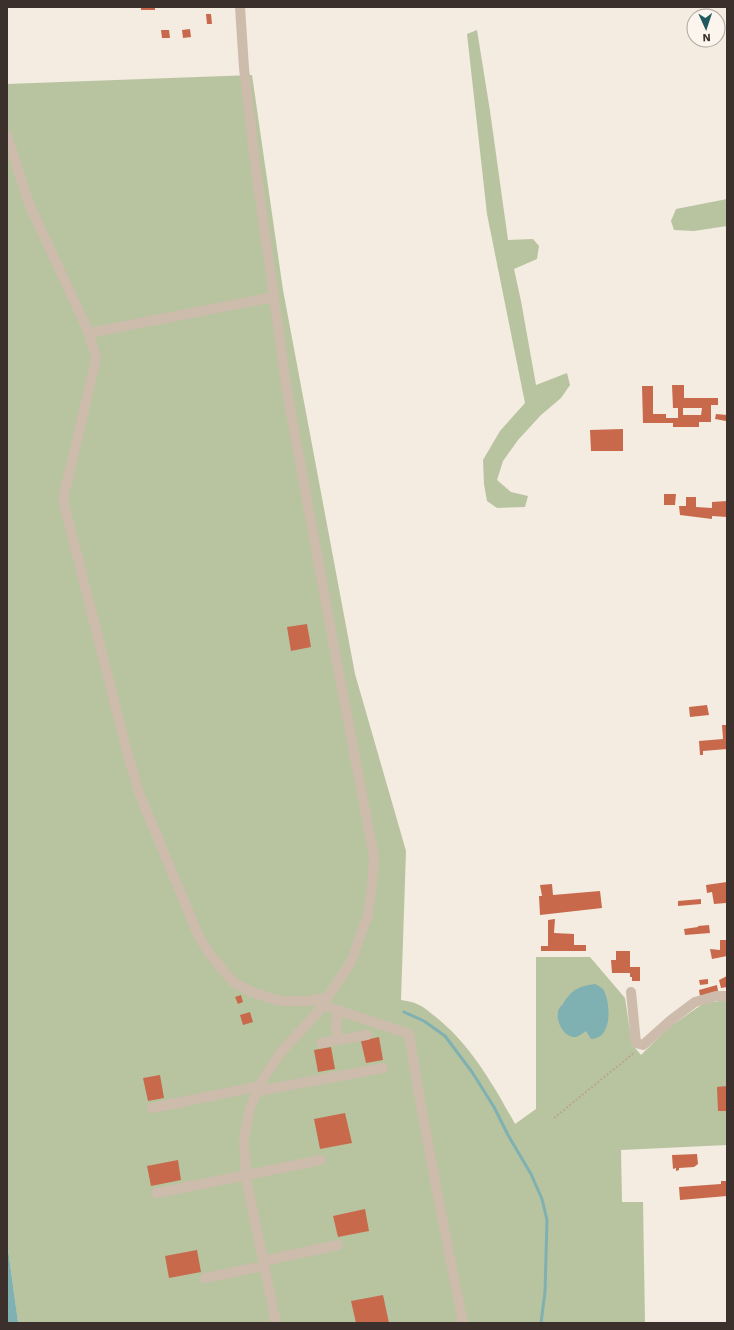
<svg xmlns="http://www.w3.org/2000/svg" width="734" height="1330" viewBox="0 0 734 1330" font-family="'Work Sans',sans-serif">
<style>
.green{fill:#b8c4a0}
.water{fill:#7fb0b2}
.lines{fill:none;stroke-linecap:round;stroke-linejoin:round}
.stream{stroke:#7fb0b2;stroke-width:3}
.building{fill:#c8694b;fill-rule:evenodd}
.path{stroke:#b9a596;stroke-width:2;stroke-dasharray:2 2;stroke-linecap:butt}
.minor{stroke:#cdbbac;stroke-width:10}
</style>
<rect width="100%" height="100%" fill="#f4ebe1"/>
<path class="green" d="M477 30 490 111 508 240 533 239 539 246 537 259 514 269 521 301 536 385 567 373 570 385 561 398 541 415 518 440 503 461 497 480 511 492 528 496 525 507 497 508 487 501 484 484 483 460 500 431 525 403 487 214 467 34Z
M252 75 283 290 355 674 406 851 401 1000C407 1001 414 1002 419 1005 424 1007 428 1011 432 1014 469 1042 493 1084 515 1124L536 1109V957H590L625 998 632 1044 641 1055 668 1028 704 1003 727 1000V1145L621 1150 622 1202H643L645 1323H18L7 1242V84Z
M727 199V226L694 231 674 230 671 221 676 209Z"/>
<path class="water" d="M595 984C598 986 601 987 603 989 611 1002 613 1039 591 1039L586 1031C583 1033 579 1036 576 1037 564 1038 556 1022 558 1012 558 1009 561 1006 563 1004 571 990 579 986 595 984Z
M7 1242 18 1322V1323H7Z"/>
<g class="lines">
<path class="stream" d="M404 1012 424 1021 445 1036 472 1072 494 1107 508 1135 531 1174 542 1199 547 1220 545 1292 541 1323"/>
</g>
<path class="building" d="M141 7H155V10H141Z
M206 14H211L212 24H207Z
M190 29 191 37 183 38 182 30Z
M161 30H169L170 38H162Z
M672 385H684V398H718V405H711V422H699V427H673V423H643L642 386H653V414H666V418H678V408H673ZM683 408H702L701 415H683Z
M716 414 727 415 726 421 715 419Z
M623 429V451H591L590 430Z
M664 494H676L675 505H664Z
M686 497H696V507L712 508V502L727 501V517L712 516V519L680 515 679 506H686Z
M307 624 311 647 291 651 287 627Z
M707 705 709 715 690 717 689 707Z
M722 725H727V749L703 751V755H700L699 741 723 739Z
M727 882V901H726V903L714 904 712 892 707 893 706 885Z
M552 884 553 895 600 891 602 908 540 915 539 896H542L540 885Z
M701 899V904L678 906V901Z
M555 919 554 933 574 934V945H586V951H541V946H548V920Z
M709 925 710 933 685 935 684 929 698 927V926Z
M720 940H727V956L712 959 710 949 720 950Z
M616 951H630V967H640V981H632V977H630V973H612L611 960H616Z
M727 976V987L721 988 719 980Z
M708 979V984L700 985 699 980Z
M717 985 718 991 700 996 699 990Z
M241 995 243 1002 238 1004 235 997Z
M250 1012 253 1022 243 1025 240 1015Z
M379 1037 383 1060 366 1063 361 1041Z
M331 1047 335 1069 318 1072 314 1050Z
M160 1075 164 1098 148 1101 143 1078Z
M727 1086V1111H718L717 1087Z
M345 1113 352 1143 320 1149 314 1119Z
M697 1154 698 1164 694 1167 679 1168V1170L676 1171V1168L673 1169 672 1155Z
M178 1160 181 1180 151 1186 147 1166Z
M721 1181H727V1196L680 1200 679 1187 721 1184Z
M365 1209 369 1231 338 1237 333 1216Z
M197 1250 201 1272 169 1278 165 1256Z
M383 1295 389 1323H356L351 1301Z"/>
<g class="lines">
<path class="path" d="M554 1118 635 1052"/>
<path class="minor" d="M240 7 244 68 255 163 287 391 333 642 374 857 372 885 368 915 351 962 316 1014 281 1052 263 1079 250 1108 244 1139 246 1178 276 1323
M7 135 29 204 89 333
M274 297 89 333 96 359 63 500 126 748 139 793 199 937 209 953 233 982 252 992 280 1001H309L328 997
M631 992 636 1043 643 1045 671 1020 695 1002 716 996H727
M322 1005 409 1034C424 1131 444 1227 463 1323
M338 1040 336 1025 338 1010
M321 1043 367 1035
M258 1091 383 1068
M152 1108 260 1086
M157 1193 321 1160
M263 1261 338 1245
M205 1278 264 1266"/>
</g>
<rect width="734" height="1330" fill="none" stroke="#3b302b" stroke-width="16"/>
<g transform="translate(706 28) rotate(177)"><circle r="19" fill="#fbf5ee" stroke="#aea6a0"/>
<path d="M0-3L7 15L0 10L-7 15Z" fill="#1f5a5e"/>
<text y="-6" font-size="11" font-weight="bold" text-anchor="middle" fill="#3b302b">N</text>
</g>
</svg>
